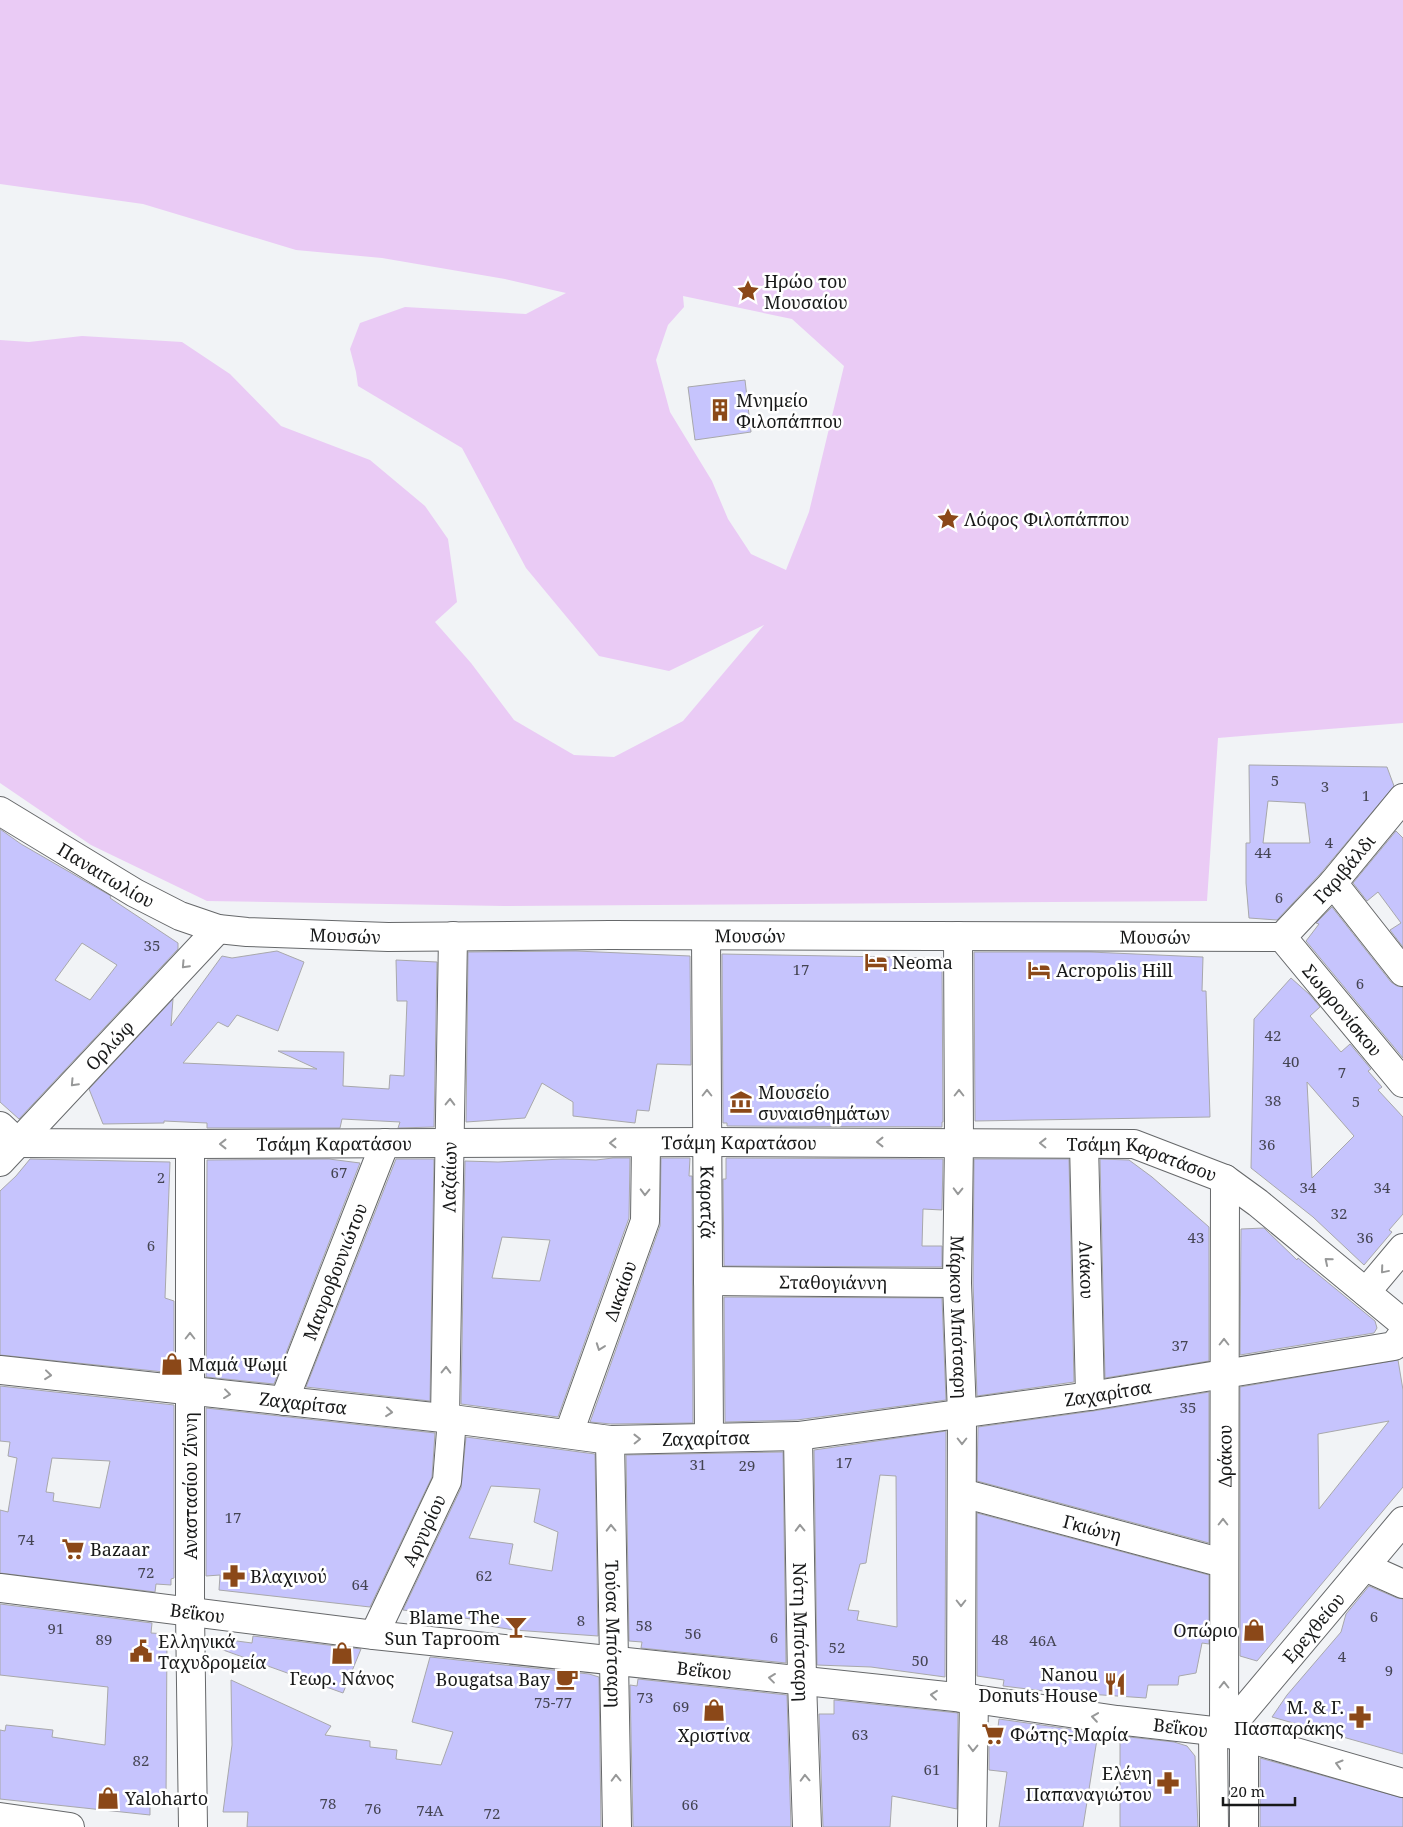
<svg xmlns="http://www.w3.org/2000/svg" width="1403" height="1827" viewBox="0 0 1403 1827" font-family="'Noto Serif',serif">
<style>
.green{fill:#eacbf5;fill-rule:evenodd}
.building{fill:#c6c4fd;stroke:#a8a8ab;fill-rule:evenodd}
.lines{fill:none;stroke-linecap:round;stroke-linejoin:round}
.street-casing{stroke:#66686a;stroke-width:30}
.secondary-casing{stroke:#66686a;stroke-width:30}
.street{stroke:#fff;stroke-width:28}
.secondary{stroke:#fff;stroke-width:28}
.oneway{stroke:#979898}
.labels{text-anchor:middle;dominant-baseline:central;stroke-width:5;stroke-linejoin:round;paint-order:stroke}
.number-label{font-size:15px;fill:#444452}
.poi-label{font-size:18px;fill:#181919;stroke:#fff;text-anchor:start}
.street-label{font-size:18px;fill:#181919;stroke:#fff}
</style>
<rect width="100%" height="100%" fill="#f1f3f6"/>
<path class="green" d="M0 0H1403V723L1218 738 1207 901 504 906 207 901 91 845 0 783V340L29 342 82 336 182 342 230 374 281 426 370 460 425 506 448 539 457 602 435 622 471 663 514 720 574 755 614 757 683 721 764 625 669 671 599 656 526 568 462 448 358 386 356 372 350 349 360 323 405 307 526 314 566 293 505 279 382 258 296 250 143 204 0 184ZM683 296 792 319 844 366 809 512 786 570 751 554 728 519 712 481 670 412 656 360 668 325 684 307Z"/>
<path class="building" d="M745 380 751 432 695 440 688 387Z
M1249 765 1387 767 1394 786 1321 873 1277 920 1249 918 1246 883V843H1250ZM1268 801 1305 803 1310 843H1263Z
M0 829 21 844 111 896 110 898 178 943V949L19 1119 0 1102ZM82 943 117 965 90 1000 55 980Z
M1396 831 1403 838V947L1390 930 1401 923 1378 892 1367 901 1353 883Z
M1332 907 1391 982 1397 986 1403 987V1058L1306 941 1319 924 1316 923Z
M277 951 304 962 278 1031 237 1015 228 1027 218 1022 183 1063 317 1069 278 1051 344 1052 343 1086 389 1089 390 1075 404 1076 407 1001H397L396 960 437 962 434 1127 398 1128 400 1122 342 1119 340 1128H207V1123L164 1121V1123L103 1124 89 1089 173 999 171 1026 222 956 232 958Z
M576 951 690 956 691 1065 657 1064 649 1111 637 1110 635 1123 573 1116V1102L542 1083 525 1118 466 1122 468 952Z
M974 952H1090L1203 957 1202 991H1206L1210 1117 975 1121Z
M722 954 942 958 943 1122H942V1127L727 1126V1123H723Z
M1291 978 1309 994 1320 1007 1310 1016 1341 1052 1350 1044 1371 1069 1368 1071 1382 1087 1378 1090 1403 1117V1214L1389 1230 1392 1232 1364 1265 1313 1217 1251 1168 1254 1019ZM1307 1082 1354 1136 1312 1178Z
M613 1158H630L629 1218 558 1417 461 1404 465 1161 498 1162 563 1159 596 1160ZM502 1237 550 1240 540 1281 492 1278Z
M661 1158H690L689 1176H692L693 1423 611 1424 590 1422 660 1226Z
M726 1158 943 1159 942 1210 923 1209 922 1246H942V1267L724 1266 723 1179H726Z
M30 1159 170 1162 165 1298 174 1301V1373L0 1355V1191L16 1176Z
M329 1159 360 1163 274 1384 206 1377 207 1160Z
M396 1159H434L430 1401 306 1387Z
M974 1159H1069L1074 1382 977 1396 973 1283Z
M1100 1159 1129 1160 1152 1177 1209 1227V1361L1105 1378Z
M1264 1228 1297 1260 1298 1258 1375 1321 1377 1328 1374 1333 1240 1355 1241 1229Z
M724 1297 942 1298 946 1400 797 1420 725 1422Z
M1398 1360 1403 1390V1487L1257 1661 1240 1656V1387ZM1389 1421 1319 1509 1318 1434Z
M0 1386 174 1405V1578L171 1579V1585L156 1584 155 1592 0 1573V1510L8 1512 17 1458 8 1456 10 1442 0 1441ZM52 1458 110 1461 100 1508 53 1501 54 1493 46 1492Z
M1209 1392V1543L977 1481 978 1427 1093 1411Z
M206 1408 435 1433 432 1477 370 1607 219 1590 220 1575 206 1576Z
M946 1431 945 1677 871 1667 817 1665 814 1450ZM880 1475 896 1476 897 1627 857 1620 859 1611 848 1610 860 1564 866 1563Z
M466 1437 595 1454 598 1636 514 1630 471 1623V1619L403 1610 461 1488ZM491 1486 540 1489 534 1522 558 1532 552 1571 509 1564 513 1544 469 1538Z
M783 1452 786 1663 641 1648 642 1642 629 1641 626 1455Z
M977 1513 1209 1575V1644L1202 1643 1196 1673 1179 1676 1178 1685H1148L1146 1698 1044 1691 1003 1686 1004 1680 977 1676Z
M1369 1586 1397 1598 1403 1599V1754L1272 1717 1287 1695 1341 1632 1346 1614Z
M0 1604 152 1623 151 1633 167 1634 166 1802H150V1815L0 1799V1730L5 1731 6 1725 53 1730 52 1737 105 1745 108 1687 0 1675Z
M253 1636 361 1649 343 1693 212 1646 214 1638 252 1643Z
M430 1657 589 1674 599 1677 601 1827H247L248 1812H223L232 1745 231 1680 331 1726 325 1735 370 1741V1747L397 1750 396 1759 441 1765 453 1732 412 1722Z
M638 1679 787 1695 791 1827H633L630 1685 637 1686Z
M834 1700 958 1713 957 1809 892 1796 890 1827H823L819 1714H834Z
M999 1719 1098 1733 1083 1827H999L1007 1772 989 1770V1726L998 1727Z
M1120 1736 1174 1742 1187 1746 1195 1756 1198 1827H1120Z
M1260 1758 1403 1798V1827H1260Z"/>
<g class="lines">
<defs>
<g id="street">
<path d="M1333 883 1403 972"/>
<path id="s1" d="M706 936 709 1437"/>
<path id="s2" d="M958 936 959 1142 957 1283 962 1414 961 1698"/>
<path id="s3" d="M1282 937 1403 1083"/>
<path id="s4" d="M0 1126 18 1143 190 1144 707 1142 1134 1144 1225 1179 1258 1203 1403 1323"/>
<path d="M190 1144V1612"/>
<path id="s5" d="M1084 1144 1090 1396"/>
<path id="s6" d="M0 1162 218 929"/>
<path id="s7" d="M708 1281 957 1283"/>
<path d="M1366 1292 1403 1248"/>
<path id="s8" d="M0 1370 452 1419 610 1440 798 1436 1090 1396 1394 1346 1403 1334"/>
<path id="s9" d="M284 1401 385 1143"/>
<path id="s10" d="M445 1418 453 936"/>
<path id="s11" d="M569 1433 645 1221 646 1143"/>
<path id="s12" d="M798 1436 802 1681 807 1827"/>
<path id="s13" d="M610 1440 617 1827"/>
<path id="s14" d="M962 1493 1223 1563"/>
<path d="M1365 1567 1403 1584"/>
<path id="s15" d="M374 1635 447 1481 452 1419"/>
<path d="M1213 1731 1214 1827"/>
<path id="s16" d="M1224 1734 1225 1179"/>
<path id="s17" d="M1224 1734 1403 1521"/>
<path d="M1244 1737V1827"/>
<path d="M972 1827 974 1699"/>
</g>
<g id="secondary">
<path id="s18" d="M0 811 135 893 180 916 218 929 247 932 388 937 610 935 1282 937 1333 883 1403 798"/>
<path id="s19" d="M0 1588 374 1635 974 1699 1117 1720 1213 1731 1244 1737 1403 1783"/>
<path d="M190 1612 193 1827"/>
<path d="M0 1817 70 1827"/>
</g>
</defs>
<use href="#street" class="street-casing"/>
<use href="#secondary" class="secondary-casing"/>
<use href="#street" class="street"/>
<use href="#secondary" class="secondary"/>
</g>
<defs><path id="oneway-chevron" d="M-2-3.5L2.5 0L-2 3.5" fill="none" stroke-width="1.6" stroke-linecap="round" stroke-linejoin="round" transform="scale(1.25)"/></defs>
<g class="oneway">
<use href="#oneway-chevron" transform="translate(185 965) rotate(133)"/>
<use href="#oneway-chevron" transform="translate(74 1083) rotate(133)"/>
<use href="#oneway-chevron" transform="translate(707 1093) rotate(-90)"/>
<use href="#oneway-chevron" transform="translate(959 1093) rotate(-90)"/>
<use href="#oneway-chevron" transform="translate(450 1102) rotate(-89)"/>
<use href="#oneway-chevron" transform="translate(880 1142) rotate(-180)"/>
<use href="#oneway-chevron" transform="translate(613 1143) rotate(-180)"/>
<use href="#oneway-chevron" transform="translate(1043 1143) rotate(-179)"/>
<use href="#oneway-chevron" transform="translate(223 1144) rotate(180)"/>
<use href="#oneway-chevron" transform="translate(958 1191) rotate(91)"/>
<use href="#oneway-chevron" transform="translate(645 1192) rotate(91)"/>
<use href="#oneway-chevron" transform="translate(1328 1261) rotate(-140)"/>
<use href="#oneway-chevron" transform="translate(1384 1270) rotate(130)"/>
<use href="#oneway-chevron" transform="translate(190 1336) rotate(-90)"/>
<use href="#oneway-chevron" transform="translate(1224 1342) rotate(-90)"/>
<use href="#oneway-chevron" transform="translate(600 1347) rotate(110)"/>
<use href="#oneway-chevron" transform="translate(446 1370) rotate(-89)"/>
<use href="#oneway-chevron" transform="translate(48 1375) rotate(6)"/>
<use href="#oneway-chevron" transform="translate(227 1394) rotate(7)"/>
<use href="#oneway-chevron" transform="translate(389 1412) rotate(6)"/>
<use href="#oneway-chevron" transform="translate(637 1439) rotate(-1)"/>
<use href="#oneway-chevron" transform="translate(962 1441) rotate(90)"/>
<use href="#oneway-chevron" transform="translate(1223 1522) rotate(-90)"/>
<use href="#oneway-chevron" transform="translate(611 1528) rotate(-91)"/>
<use href="#oneway-chevron" transform="translate(800 1528) rotate(-91)"/>
<use href="#oneway-chevron" transform="translate(961 1603) rotate(90)"/>
<use href="#oneway-chevron" transform="translate(772 1678) rotate(-173)"/>
<use href="#oneway-chevron" transform="translate(1224 1685) rotate(-90)"/>
<use href="#oneway-chevron" transform="translate(934 1695) rotate(-174)"/>
<use href="#oneway-chevron" transform="translate(1095 1717) rotate(-172)"/>
<use href="#oneway-chevron" transform="translate(973 1748) rotate(91)"/>
<use href="#oneway-chevron" transform="translate(1339 1764) rotate(-164)"/>
<use href="#oneway-chevron" transform="translate(616 1778) rotate(-91)"/>
<use href="#oneway-chevron" transform="translate(805 1778) rotate(-92)"/>
</g>
<defs>
<symbol id="sight-bare" viewBox="-9 -9 18 18"><path d="M0-6L1.8-2.2L6-1.7L2.9 1.2L3.7 5.4L0 3.3L-3.7 5.4L-2.9 1.2L-6-1.7L-1.8-2.2Z" fill="#8b4818" stroke="#fff" stroke-width="2.5" paint-order="stroke"/></symbol>
<symbol id="building-bare" viewBox="-9 -9 18 18"><path d="M-4-6H4V6H1V3H-1V6H-4ZM-2.5-4.3h1.7v1.8h-1.7ZM.8-4.3h1.7v1.8H.8ZM-2.5-1h1.7V.8h-1.7ZM.8-1h1.7V.8H.8Z" fill="#8b4818" stroke="#fff" stroke-width="2.5" paint-order="stroke"/></symbol>
<symbol id="hotel-bare" viewBox="-9 -9 18 18"><path d="M-6-4.5h1.5V1H6V5H4.5V3h-9V5H-6ZM-4 0a1.8 1.8 0 1 1 3.6 0ZM.5 0V-2.5h3Q6-2.5 6 0Z" fill="#8b4818" stroke="#fff" stroke-width="2.5" paint-order="stroke"/></symbol>
<symbol id="museum-bare" viewBox="-9 -9 18 18"><path d="M0-6L6-3V-2H-6V-3ZM-5-1h2V3h-2ZM-1-1h2V3h-2ZM3-1h2V3H3ZM-6 4H6V6H-6Z" fill="#8b4818" stroke="#fff" stroke-width="2.5" paint-order="stroke"/></symbol>
<symbol id="shop-bare" viewBox="-9 -9 18 18"><path d="M-5-2.5h2.3a2.7 3.5 0 0 1 5.4 0H5L5.5 6h-11ZM-1.5-2.5h3a1.5 2.3 0 0 0-3 0Z" fill="#8b4818" stroke="#fff" stroke-width="2.5" paint-order="stroke"/></symbol>
<symbol id="supermarket-bare" viewBox="-9 -9 18 18"><path d="M-6-5.5h2.5l.6 2H6L4.5 2H-2.5L-4.4-4H-6ZM-1.5 3.2a1.3 1.3 0 1 0 .1 0ZM3 3.2a1.3 1.3 0 1 0 .1 0Z" fill="#8b4818" stroke="#fff" stroke-width="2.5" paint-order="stroke"/></symbol>
<symbol id="pharmacy-bare" viewBox="-9 -9 18 18"><path d="M-2-6h4v4h4v4h-4v4h-4v-4h-4v-4h4Z" fill="#8b4818" stroke="#fff" stroke-width="2.5" paint-order="stroke"/></symbol>
<symbol id="bar-bare" viewBox="-9 -9 18 18"><path d="M-6-5H6L.8 .8V4.5H3.5V6h-7V4.5H-.8V.8Z" fill="#8b4818" stroke="#fff" stroke-width="2.5" paint-order="stroke"/></symbol>
<symbol id="civic-bare" viewBox="-9 -9 18 18"><path d="M-.6-6.5H3V-4.5H.6V-3L4-1V1h2V6H-6V1h2V-1L-.6-3ZM-1.2 2.5V6h2.4V2.5Z" fill="#8b4818" stroke="#fff" stroke-width="2.5" paint-order="stroke"/></symbol>
<symbol id="cafe-bare" viewBox="-9 -9 18 18"><path d="M-5.5-4.5H6V0H3Q3 3.5 0 3.5H-2.5Q-5.5 3.5-5.5 0ZM3-3.2v2h1.7v-2ZM-6 4.5H4V6H-6Z" fill="#8b4818" stroke="#fff" stroke-width="2.5" paint-order="stroke"/></symbol>
<symbol id="restaurant-bare" viewBox="-9 -9 18 18"><path d="M-5-6h1v4h1v-4h1v4h1v-4h1v5L-1.5 .5V6h-2V.5L-5-1ZM5-6V6H3V1.5H1.5Q1.5-4 5-6Z" fill="#8b4818" stroke="#fff" stroke-width="2.5" paint-order="stroke"/></symbol>
</defs>
<g fill-rule="evenodd">
<use href="#sight-bare" x="732" y="275" width="32" height="32"/>
<use href="#building-bare" x="704" y="394" width="32" height="32"/>
<use href="#sight-bare" x="932" y="503" width="32" height="32"/>
<use href="#hotel-bare" x="860" y="946" width="32" height="32"/>
<use href="#hotel-bare" x="1023" y="954" width="32" height="32"/>
<use href="#museum-bare" x="725" y="1086" width="32" height="32"/>
<use href="#shop-bare" x="156" y="1348" width="32" height="32"/>
<use href="#supermarket-bare" x="57" y="1533" width="32" height="32"/>
<use href="#pharmacy-bare" x="218" y="1560" width="32" height="32"/>
<use href="#bar-bare" x="500" y="1611" width="32" height="32"/>
<use href="#shop-bare" x="1238" y="1614" width="32" height="32"/>
<use href="#civic-bare" x="125" y="1635" width="32" height="32"/>
<use href="#shop-bare" x="326" y="1637" width="32" height="32"/>
<use href="#cafe-bare" x="551" y="1663" width="32" height="32"/>
<use href="#restaurant-bare" x="1099" y="1668" width="32" height="32"/>
<use href="#shop-bare" x="698" y="1694" width="32" height="32"/>
<use href="#pharmacy-bare" x="1344" y="1701" width="32" height="32"/>
<use href="#supermarket-bare" x="977" y="1718" width="32" height="32"/>
<use href="#pharmacy-bare" x="1152" y="1767" width="32" height="32"/>
<use href="#shop-bare" x="92" y="1782" width="32" height="32"/>
</g>
<g class="labels">
<g class="number-label">
<text x="1275" y="780">5</text>
<text x="1325" y="786">3</text>
<text x="1366" y="795">1</text>
<text x="1329" y="842">4</text>
<text x="1263" y="852">44</text>
<text x="1279" y="897">6</text>
<text x="152" y="945">35</text>
<text x="801" y="969">17</text>
<text x="1360" y="983">6</text>
<text x="1273" y="1035">42</text>
<text x="1291" y="1061">40</text>
<text x="1342" y="1072">7</text>
<text x="1273" y="1100">38</text>
<text x="1356" y="1101">5</text>
<text x="1267" y="1144">36</text>
<text x="339" y="1172">67</text>
<text x="161" y="1177">2</text>
<text x="1308" y="1187">34</text>
<text x="1382" y="1187">34</text>
<text x="1339" y="1213">32</text>
<text x="1196" y="1237">43</text>
<text x="1365" y="1237">36</text>
<text x="151" y="1245">6</text>
<text x="1180" y="1345">37</text>
<text x="1188" y="1407">35</text>
<text x="844" y="1462">17</text>
<text x="698" y="1464">31</text>
<text x="747" y="1465">29</text>
<text x="233" y="1517">17</text>
<text x="26" y="1539">74</text>
<text x="146" y="1572">72</text>
<text x="484" y="1575">62</text>
<text x="360" y="1584">64</text>
<text x="1374" y="1616">6</text>
<text x="581" y="1620">8</text>
<text x="644" y="1625">58</text>
<text x="56" y="1628">91</text>
<text x="693" y="1633">56</text>
<text x="774" y="1637">6</text>
<text x="104" y="1639">89</text>
<text x="1000" y="1639">48</text>
<text x="1043" y="1640">46A</text>
<text x="837" y="1647">52</text>
<text x="1342" y="1656">4</text>
<text x="920" y="1660">50</text>
<text x="1389" y="1670">9</text>
<text x="645" y="1697">73</text>
<text x="553" y="1702">75-77</text>
<text x="681" y="1706">69</text>
<text x="860" y="1734">63</text>
<text x="141" y="1760">82</text>
<text x="932" y="1769">61</text>
<text x="328" y="1803">78</text>
<text x="690" y="1804">66</text>
<text x="373" y="1808">76</text>
<text x="430" y="1810">74A</text>
<text x="492" y="1813">72</text>
</g>
<g class="poi-label">
<text x="764" y="281">Ηρώο του<tspan x="764" dy="21">Μουσαίου</tspan></text>
<text x="736" y="400">Μνημείο<tspan x="736" dy="21">Φιλοπάππου</tspan></text>
<text x="964" y="519">Λόφος Φιλοπάππου</text>
<text x="892" y="962">Neoma</text>
<text x="1056" y="970">Acropolis Hill</text>
<text x="758" y="1092">Μουσείο<tspan x="758" dy="21">συναισθημάτων</tspan></text>
<text x="188" y="1364">Μαμά Ψωμί</text>
<text x="90" y="1549">Bazaar</text>
<text x="250" y="1576">Βλαχινού</text>
<text x="500" y="1617" text-anchor="end">Blame The<tspan x="500" dy="21">Sun Taproom</tspan></text>
<text x="1238" y="1630" text-anchor="end">Οπώριο</text>
<text x="158" y="1641">Ελληνικά<tspan x="158" dy="21">Ταχυδρομεία</tspan></text>
<text x="1098" y="1674" text-anchor="end">Nanou<tspan x="1098" dy="21">Donuts House</tspan></text>
<text x="342" y="1678" text-anchor="middle">Γεωρ. Νάνος</text>
<text x="550" y="1679" text-anchor="end">Bougatsa Bay</text>
<text x="1344" y="1707" text-anchor="end">Μ. &amp; Γ.<tspan x="1344" dy="21">Πασπαράκης</tspan></text>
<text x="1010" y="1734">Φώτης-Μαρία</text>
<text x="714" y="1735" text-anchor="middle">Χριστίνα</text>
<text x="1152" y="1773" text-anchor="end">Ελένη<tspan x="1152" dy="21">Παπαναγιώτου</tspan></text>
<text x="125" y="1798">Yaloharto</text>
</g>
<g class="street-label">
<text stroke="none"><textPath href="#s18" startOffset="1405">Γαριβάλδι</textPath></text>
<text stroke="none"><textPath href="#s18" startOffset="124">Παναιτωλίου</textPath></text>
<text stroke="none"><textPath href="#s18" startOffset="376">Μουσών</textPath></text>
<text stroke="none"><textPath href="#s18" startOffset="781">Μουσών</textPath></text>
<text stroke="none"><textPath href="#s18" startOffset="1186">Μουσών</textPath></text>
<text stroke="none"><textPath href="#s3" startOffset="95">Σωφρονίσκου</textPath></text>
<text stroke="none"><textPath href="#s6" startOffset="160">Ορλώφ</textPath></text>
<text stroke="none"><textPath href="#s4" startOffset="746">Τσάμη Καρατάσου</textPath></text>
<text stroke="none"><textPath href="#s4" startOffset="341">Τσάμη Καρατάσου</textPath></text>
<text stroke="none"><textPath href="#s4" startOffset="1151">Τσάμη Καρατάσου</textPath></text>
<text stroke="none"><textPath href="#s10" startOffset="241">Λαζαίων</textPath></text>
<text stroke="none"><textPath href="#s1" startOffset="266">Καρατζά</textPath></text>
<text stroke="none"><textPath href="#s5" startOffset="126">Λιάκου</textPath></text>
<text stroke="none"><textPath href="#s9" startOffset="139">Μαυροβουνιώτου</textPath></text>
<text stroke="none"><textPath href="#s7" startOffset="125">Σταθογιάννη</textPath></text>
<text stroke="none"><textPath href="#s11" startOffset="151">Δικαίου</textPath></text>
<text stroke="none"><textPath href="#s2" startOffset="381">Μάρκου Μπότσαρη</textPath></text>
<text stroke="none"><textPath href="#s8" startOffset="1115">Ζαχαρίτσα</textPath></text>
<text stroke="none"><textPath href="#s8" startOffset="305">Ζαχαρίτσα</textPath></text>
<text stroke="none"><textPath href="#s8" startOffset="710">Ζαχαρίτσα</textPath></text>
<text stroke="none"><textPath href="#s16" startOffset="278">Δράκου</textPath></text>
<text transform="translate(190 1486) rotate(-90)">Αναστασίου Ζίννη</text>
<text stroke="none"><textPath href="#s14" startOffset="135">Γκιώνη</textPath></text>
<text stroke="none"><textPath href="#s15" startOffset="116">Αργυρίου</textPath></text>
<text stroke="none"><textPath href="#s19" startOffset="199">Βεΐκου</textPath></text>
<text stroke="none"><textPath href="#s17" startOffset="139">Ερεχθείου</textPath></text>
<text stroke="none"><textPath href="#s12" startOffset="196">Νότη Μπότσαρη</textPath></text>
<text stroke="none"><textPath href="#s13" startOffset="194">Τούσα Μπότσαρη</textPath></text>
<text stroke="none"><textPath href="#s19" startOffset="709">Βεΐκου</textPath></text>
<text stroke="none"><textPath href="#s19" startOffset="1189">Βεΐκου</textPath></text>
</g>
</g>
<path d="M1223 1797v8h72v-8" fill="none" stroke="#181919" stroke-width="2.5"/>
<text x="1230" y="1797" font-size="15" fill="#181919" stroke="#ffffff" stroke-width="4" paint-order="stroke">20 m</text>
</svg>
